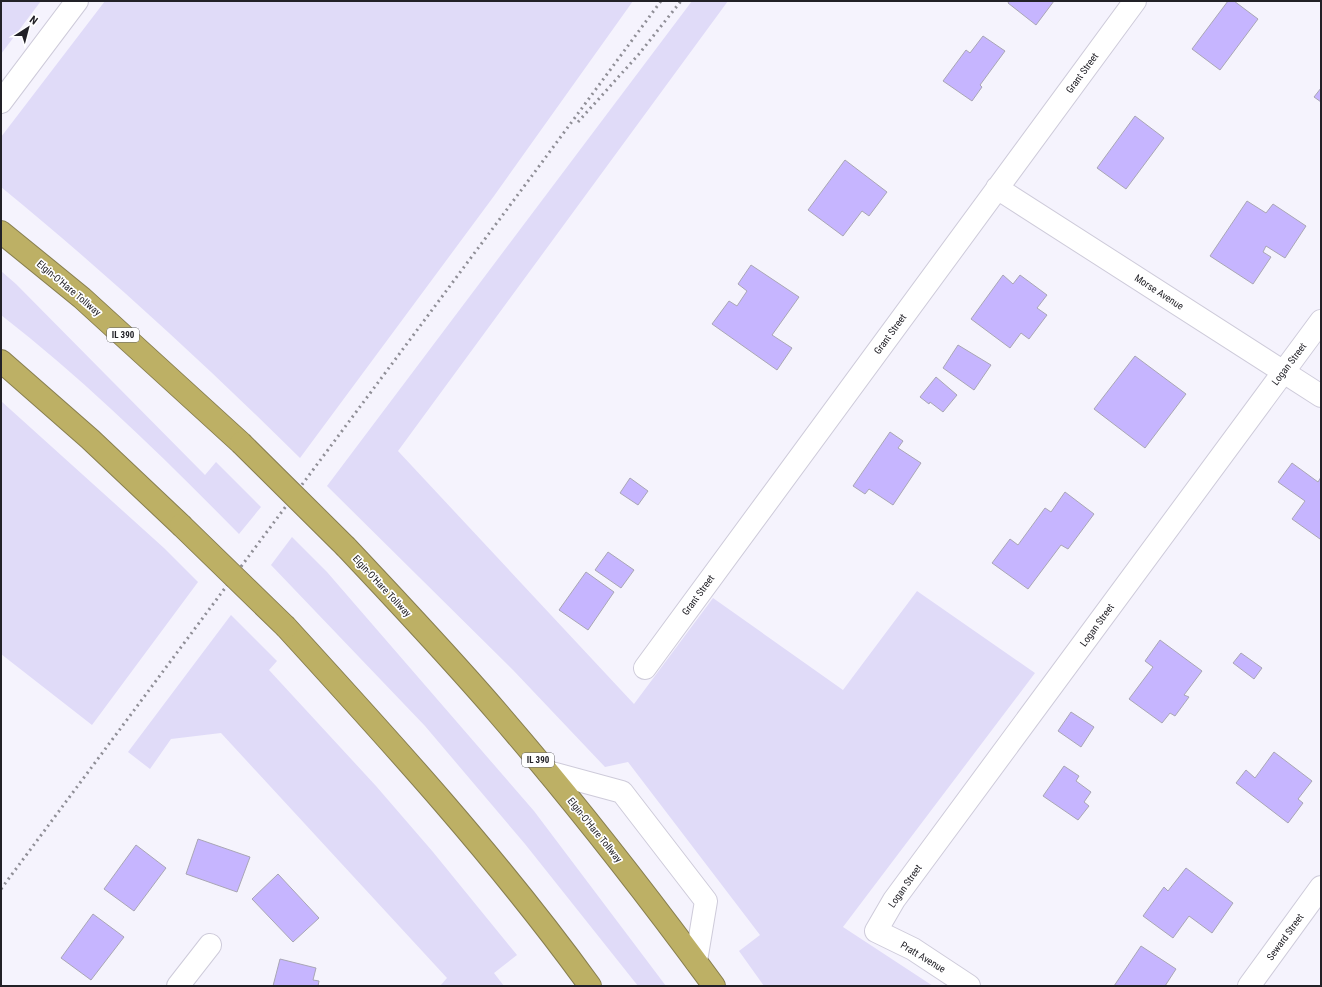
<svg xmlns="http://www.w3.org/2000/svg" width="1322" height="987" viewBox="0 0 1322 987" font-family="'Roboto Condensed',sans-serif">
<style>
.green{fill:#e0dbf8}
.building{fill:#c6b5ff;stroke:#a9a6b5}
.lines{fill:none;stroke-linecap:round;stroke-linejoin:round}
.minor-casing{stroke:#cecbda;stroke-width:24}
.highway-casing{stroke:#877e4f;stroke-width:24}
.minor{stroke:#fff;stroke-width:22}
.highway{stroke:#bdb065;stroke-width:22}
.rail{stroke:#8f8e96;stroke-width:3;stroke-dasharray:2 4;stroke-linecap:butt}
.highway-bridge-casing{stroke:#877e4f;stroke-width:24;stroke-linecap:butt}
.highway-bridge{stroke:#bdb065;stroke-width:22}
.labels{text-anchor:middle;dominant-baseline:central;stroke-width:3.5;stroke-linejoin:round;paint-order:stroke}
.shield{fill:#fff;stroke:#646468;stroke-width:1}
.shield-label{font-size:9px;font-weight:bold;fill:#222127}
.street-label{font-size:10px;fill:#222127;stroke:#fff}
</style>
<rect width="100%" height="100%" fill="#f5f3fd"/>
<path class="green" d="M1 1H41L1 54Z
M105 1H633L494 196 300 458C204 363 105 272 1 187V137Z
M692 1H728L398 451 634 704 713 598 843 690 917 591 1035 673 843 927 933 986H764L739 951 760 935 628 762 605 767 513 670 327 486Z
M1 271 16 284 205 475 216 462 261 507 239 534C163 457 86 381 1 315Z
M1 401 164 548 198 582 92 725 1 654Z
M292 537 327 572 534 811 666 986H638L525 844 425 726 271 565Z
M231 615 277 661 269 670 376 786 433 852 517 955 494 973 504 986H440L447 978 221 733 171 739 150 769 128 752Z"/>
<path class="building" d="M1009 1H1054L1036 25 1008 3Z
M1228 1H1234L1258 19 1220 70 1192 49Z
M983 36 1005 51 980 85 982 87 972 101 943 81 966 50 970 53Z
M1321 88V102L1314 97Z
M1135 116 1164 138 1126 189 1097 168Z
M845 160 887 192 869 216 862 211 843 236 808 210Z
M1247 201 1266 213 1273 204 1306 226 1285 258 1266 246 1263 252 1271 257 1253 284 1210 256Z
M751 265 799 297 772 335 792 348 777 370 712 324 729 301 737 306 747 291 738 284Z
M1003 275 1013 284 1020 275 1047 295 1037 308 1047 315 1029 339 1021 333 1010 348 971 319Z
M958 345 991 365 974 390 943 368Z
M1135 356 1186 394 1145 448 1094 409Z
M936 377 957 395 943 412 930 402 929 404 920 397Z
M890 432 903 441 898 448 921 463 893 505 869 489 865 494 853 486Z
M1292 463 1318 482 1321 477V537L1320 539 1292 519 1305 501 1278 482Z
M630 478 648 491 638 505 620 493Z
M1065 492 1094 514 1068 549 1061 545 1028 589 992 563 1010 539 1018 545 1045 508 1051 512Z
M608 552 634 570 621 588 595 570Z
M586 572 614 592 588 630 559 610Z
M1160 640 1202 671 1184 695 1189 697 1175 716 1170 713 1162 723 1129 699 1153 667 1145 661Z
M1241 653 1262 668 1254 679 1233 663Z
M1071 712 1094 727 1081 747 1058 731Z
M1274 752 1312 781 1298 799 1303 803 1288 823 1236 783 1246 770 1255 778Z
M1064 766 1079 776 1076 781 1091 792 1084 802 1089 806 1078 820 1043 796Z
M198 839 250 857 237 892 186 874Z
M136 845 166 868 134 911 104 889Z
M1186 868 1233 903 1212 933 1189 916 1173 938 1143 916 1164 887 1168 891Z
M278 874 319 918 293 942 252 899Z
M93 914 124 937 91 980 61 958Z
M1141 946 1176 969 1165 986H1114Z
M280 959 316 968 313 980 319 981 318 986H273Z"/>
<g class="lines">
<defs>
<path id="minor" d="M1 102 77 1
M997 188 1321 396
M645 668 1135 1
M548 772 622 792 706 901 696 961
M178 986 210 945
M969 986 913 949 876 931 894 900 1321 321
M1249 986 1321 887"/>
<path id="highway" d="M1 232 82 298 241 443
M1 361 90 439 181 525
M346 547C397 601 448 655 497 712 573 800 645 892 714 986
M286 627C392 743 498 859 590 986"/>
</defs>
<use href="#minor" class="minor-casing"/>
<use href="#highway" class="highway-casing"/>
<use href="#minor" class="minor"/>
<use href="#highway" class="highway"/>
<path class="rail" d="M578 122 639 54 681 1
M1 889 537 169 661 1"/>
<defs>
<path id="highway-bridge" d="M241 443 346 547
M181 525 286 627"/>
</defs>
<use href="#highway-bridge" class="highway-bridge-casing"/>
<use href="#highway-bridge" class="highway-bridge"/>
</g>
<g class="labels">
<g class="shield">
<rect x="107" y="328" width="32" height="14" rx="3"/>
<rect x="522" y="753" width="32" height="14" rx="3"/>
</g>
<g class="shield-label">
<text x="123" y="335">IL 390</text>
<text x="538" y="760">IL 390</text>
</g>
<g class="street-label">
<text transform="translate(1082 73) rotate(-54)">Grant Street</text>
<text transform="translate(69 288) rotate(40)">Elgin-O'Hare Tollway</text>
<text transform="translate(1159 292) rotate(33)">Morse Avenue</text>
<text transform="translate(890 334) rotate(-54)">Grant Street</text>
<text transform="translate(1289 364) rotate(-53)">Logan Street</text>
<text transform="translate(382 586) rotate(47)">Elgin-O'Hare Tollway</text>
<text transform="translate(698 595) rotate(-54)">Grant Street</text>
<text transform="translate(1097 625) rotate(-54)">Logan Street</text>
<text transform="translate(595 830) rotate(51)">Elgin-O'Hare Tollway</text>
<text transform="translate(905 886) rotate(-55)">Logan Street</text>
<text transform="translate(1285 937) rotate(-54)">Seward Street</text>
<text transform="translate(923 957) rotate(31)">Pratt Avenue</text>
</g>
</g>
<rect width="1322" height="987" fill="none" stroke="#222127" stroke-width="4"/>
<g transform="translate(28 28) rotate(36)" stroke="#ffffff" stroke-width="3" paint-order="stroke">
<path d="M0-3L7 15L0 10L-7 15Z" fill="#222127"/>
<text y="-6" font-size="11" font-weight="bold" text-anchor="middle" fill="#222127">N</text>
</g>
</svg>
